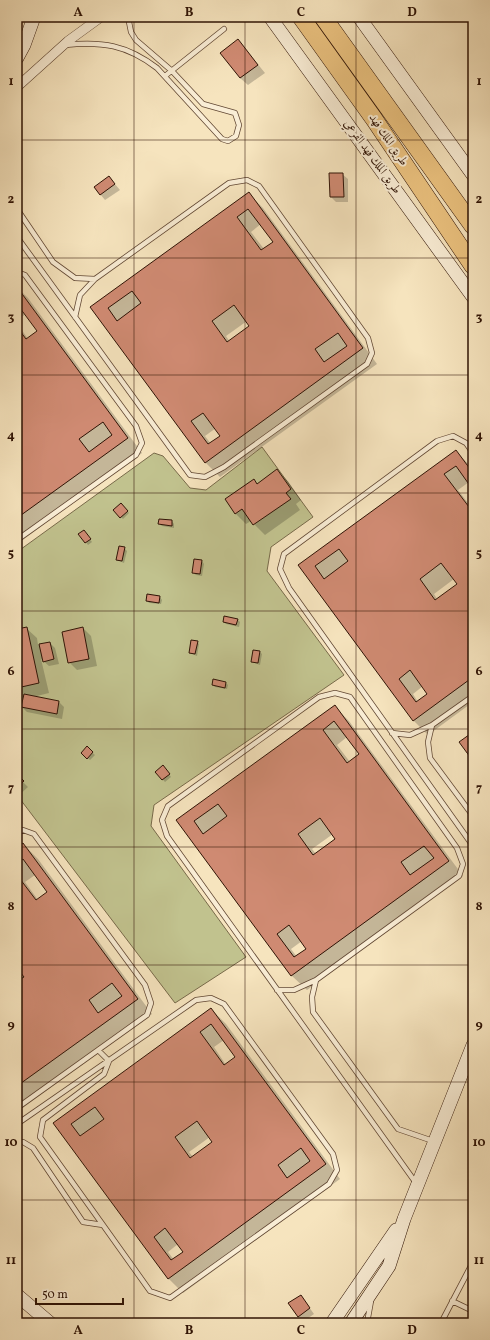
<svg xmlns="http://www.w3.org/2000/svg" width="490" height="1340" viewBox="0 0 490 1340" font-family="Vollkorn,Amiri,serif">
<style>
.green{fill:#c1c28e;stroke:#786a4a}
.shadow{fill:#0003;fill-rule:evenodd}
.building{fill:#cf8a72;stroke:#2f1305;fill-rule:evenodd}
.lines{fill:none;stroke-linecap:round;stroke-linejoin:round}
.lane-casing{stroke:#614733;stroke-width:6}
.street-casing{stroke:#614733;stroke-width:10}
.secondary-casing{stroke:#2f1305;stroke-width:14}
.highway-casing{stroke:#2f1305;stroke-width:18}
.lane{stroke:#f9edd5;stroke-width:4.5}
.street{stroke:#f9edd5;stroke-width:9}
.secondary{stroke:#f9edd5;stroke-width:13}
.highway{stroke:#ebc27f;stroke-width:17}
.grid{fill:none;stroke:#2f1305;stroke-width:1;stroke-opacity:0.55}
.labels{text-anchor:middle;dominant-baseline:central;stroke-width:4;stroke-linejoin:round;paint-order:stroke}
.street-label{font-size:12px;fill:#2f1305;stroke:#f9edd5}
.neatline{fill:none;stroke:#2f1305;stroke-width:1.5}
.grid-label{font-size:13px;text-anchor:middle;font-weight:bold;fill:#2f1305}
</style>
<rect width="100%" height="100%" fill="#f6e4be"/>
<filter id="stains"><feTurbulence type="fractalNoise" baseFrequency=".005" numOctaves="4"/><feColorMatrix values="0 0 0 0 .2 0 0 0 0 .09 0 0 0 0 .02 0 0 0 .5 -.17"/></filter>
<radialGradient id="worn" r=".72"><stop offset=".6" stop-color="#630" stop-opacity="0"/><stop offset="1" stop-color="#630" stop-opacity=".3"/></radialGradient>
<path class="green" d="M262 447 313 517 271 547 267 571 344 675 154 805 151 826 246 957 175 1003 17 795V552L154 453 163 456 190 488 206 490Z"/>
<path class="shadow" d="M238 40 265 73 248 85 240 78Z
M342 174 348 179V202H336L331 197Z
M109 177 120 190 105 200 95 188Z
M249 194 263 208 377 364 220 477 206 463 92 307ZM261 224 274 242 264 249 251 232ZM247 321 251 326 230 342 226 336ZM216 428 221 436 211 444 205 436Z
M17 287 28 298 142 453 17 544V323L28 339 38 331 26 314 17 320Z
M456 451 473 469V488L469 482 458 490 471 507 473 506V702L428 735 413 720 299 565ZM454 579 458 584 437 599 434 594ZM423 686 429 694 418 702 413 694Z
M277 471 288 481 301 500 296 504 300 510 265 535 251 521 246 524 236 514 226 499 254 480 258 484Z
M121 504 129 513 123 519 114 510Z
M160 520 172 521 174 524V528L162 526 159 524Z
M80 534H86L92 542 88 545Z
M124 548 127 551 124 563 117 560Z
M202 561 204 564 202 576 196 575 193 573Z
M147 595 160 597 162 600 161 604 149 603 147 600Z
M237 619 240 622 239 627 226 624 224 622Z
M26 628 37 638 38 645 50 643 55 648 59 664 49 666 41 659 49 693 33 697 59 702 64 707 62 719 27 712 22 707 24 698 17 700V630Z
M83 628 91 636 97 666 77 670 69 662Z
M197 642 199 644 197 656 190 653Z
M260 652 262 654 260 665 252 662Z
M214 680 226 683 228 685 227 689 215 687 213 685Z
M335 707 349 721 463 876 307 990 292 976 178 820ZM347 737 360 755 350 762 337 745ZM333 834 337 839 316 854 312 849ZM302 941 307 949 297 957 291 949Z
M87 748 95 755 90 760 82 753Z
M165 769 171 777 165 782 156 772Z
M17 776 28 787 17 797Z
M23 844 38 859 152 1014 17 1112V983L25 977 21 972 17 975V848ZM35 875 48 892 38 900 25 882Z
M211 1009 226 1024 340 1179 183 1293 168 1278 55 1123ZM224 1040 237 1057 226 1065 214 1047ZM210 1137 213 1142 193 1157 189 1152ZM178 1244 184 1252 174 1260 168 1252Z
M301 1296 314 1314 304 1321 298 1316Z"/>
<path class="building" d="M238 39 258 65 240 78 220 53Z
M329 173H343L344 197H330Z
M109 176 115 184 100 195 94 187Z
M249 192 363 348 205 463 90 307ZM248 209 273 242 261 250 237 217ZM132 291 141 303 117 321 108 308ZM234 305 249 326 227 342 212 321ZM338 333 347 346 324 362 315 349ZM203 413 220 436 208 444 191 421Z
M17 287 128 438 17 518V327L26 339 37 331 17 304ZM103 422 112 435 89 452 79 439Z
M456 450 473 473V490L456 466 444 474 469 507 473 504V677L413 721 298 565ZM339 549 348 561 324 579 315 566ZM441 563 457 584 435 600 420 579ZM410 670 427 694 416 702 399 679Z
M277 469 291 489 286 493 291 499 253 525 242 509 235 514 225 499 254 479 257 484Z
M121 503 128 511 120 518 113 510Z
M159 519 172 520V526L158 524Z
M84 530 91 539 85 543 78 534Z
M119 546 125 547 122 561 116 560Z
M194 559 202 560 200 574 192 573Z
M147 594 160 596 159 603 146 601Z
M224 616 238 619 236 625 223 622Z
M27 627 39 683 17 688V629Z
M83 627 89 659 68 663 62 632Z
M191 640 198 641 195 654 189 653Z
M50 642 54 659 43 662 39 644Z
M253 650 260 651 258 663 251 662Z
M213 679 226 682 225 688 212 685Z
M24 694 59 701 57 714 21 707Z
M335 705 449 861 291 976 176 820ZM334 721 359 754 347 763 323 730ZM218 804 227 816 203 834 194 821ZM320 818 335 839 313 855 298 834ZM424 846 434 858 410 875 401 862ZM289 925 306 949 294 957 277 934Z
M473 732V761L459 742Z
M87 746 93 752 87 759 81 753Z
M163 765 170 774 162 780 155 772Z
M17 774 24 781 17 787Z
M23 843 138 999 17 1086V981L24 977 17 968V875L36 900 47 892 23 859 17 863V847ZM112 983 122 996 98 1013 89 1000Z
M211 1008 326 1164 168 1279 53 1123ZM211 1024 235 1057 224 1065 200 1032ZM95 1107 104 1119 80 1136 71 1124ZM197 1121 212 1142 190 1158 175 1137ZM301 1148 310 1161 287 1178 278 1165ZM165 1228 183 1252 171 1260 154 1237Z
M301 1295 310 1308 298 1317 288 1303Z"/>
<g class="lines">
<defs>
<path id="lane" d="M65 45C102 41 127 45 157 68L222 139 228 141 236 136 239 125 235 113 203 104 172 71 136 40 131 32 128 17
M165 76 224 29
M17 209 53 262 75 278 95 279 229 183 247 180 259 186 368 338 372 353 367 364 224 467 205 477 190 475 17 237
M17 272 25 275 136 426 142 443 136 455 17 540
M75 317 80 295 95 279
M473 453 466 443 453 436 437 441 284 554 280 569 289 588 473 846
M473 696 432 725 428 742 430 758 473 816
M392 733 410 735 432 725
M17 832 23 830 34 834 145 985 151 1003 147 1015 17 1108
M277 990H294L316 980
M98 1050 109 1061 104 1074 43 1120 40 1137 103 1225
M17 1124 196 1000 211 998 224 1004 333 1154 337 1170 329 1184 170 1298 150 1291 103 1225 83 1222 33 1148 23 1142H17
M416 1183 167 836 162 820 168 806 319 697 335 693 350 697 457 848 463 864 459 876 316 980 312 997 313 1012 398 1129 433 1141
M452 1301 473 1311
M367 1323 371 1301
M441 1323 473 1262"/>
<path id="street" d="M17 87 68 41 101 17"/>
<path id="secondary" d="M270 17 473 297
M359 17 473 175
M17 58 24 45 34 17
M17 1295 50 1323
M332 1323 396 1230
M351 1323 389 1266 404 1219 473 1045"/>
<path id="highway" d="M301 17 374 119 473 266
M323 17 473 226"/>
</defs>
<use href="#lane" class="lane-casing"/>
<use href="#street" class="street-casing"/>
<use href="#secondary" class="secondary-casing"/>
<use href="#highway" class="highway-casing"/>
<use href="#lane" class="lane"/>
<use href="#street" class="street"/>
<use href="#secondary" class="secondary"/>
<use href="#highway" class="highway"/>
</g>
<path class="grid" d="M134 17V1323M245 17V1323M356 17V1323M17 140H473M17 258H473M17 375H473M17 493H473M17 611H473M17 729H473M17 847H473M17 965H473M17 1082H473M17 1200H473"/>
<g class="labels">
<g class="street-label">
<text transform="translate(388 140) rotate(56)">طريق الملك فهد</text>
<text transform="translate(372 157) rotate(54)">طريق الملك فهد الفرعي</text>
</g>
</g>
<rect width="490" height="1340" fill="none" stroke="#f6e4be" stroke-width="44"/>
<path d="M36 1298v6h87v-6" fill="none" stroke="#2f1305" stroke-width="2"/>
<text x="42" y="1298" font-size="12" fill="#2f1305" stroke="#f9edd5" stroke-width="3" paint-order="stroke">50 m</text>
<rect x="22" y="22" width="446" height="1296" class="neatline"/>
<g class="grid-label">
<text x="78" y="16">A</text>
<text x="189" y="16">B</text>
<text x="301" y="16">C</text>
<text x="412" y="16">D</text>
<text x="11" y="85">1</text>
<text x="479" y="85">1</text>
<text x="11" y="203">2</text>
<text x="479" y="203">2</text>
<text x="11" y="321">3</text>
<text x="479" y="321">3</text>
<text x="11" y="439">4</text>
<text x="479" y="439">4</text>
<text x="11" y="557">5</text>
<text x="479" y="557">5</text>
<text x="11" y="675">6</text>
<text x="479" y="675">6</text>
<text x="11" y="792">7</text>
<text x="479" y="792">7</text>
<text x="11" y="910">8</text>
<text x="479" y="910">8</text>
<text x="11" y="1028">9</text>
<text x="479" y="1028">9</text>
<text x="11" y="1146">10</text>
<text x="479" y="1146">10</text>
<text x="11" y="1264">11</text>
<text x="479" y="1264">11</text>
<text x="78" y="1334">A</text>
<text x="189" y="1334">B</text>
<text x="301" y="1334">C</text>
<text x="412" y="1334">D</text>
</g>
<rect width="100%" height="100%" filter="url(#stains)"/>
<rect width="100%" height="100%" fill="url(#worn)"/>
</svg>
